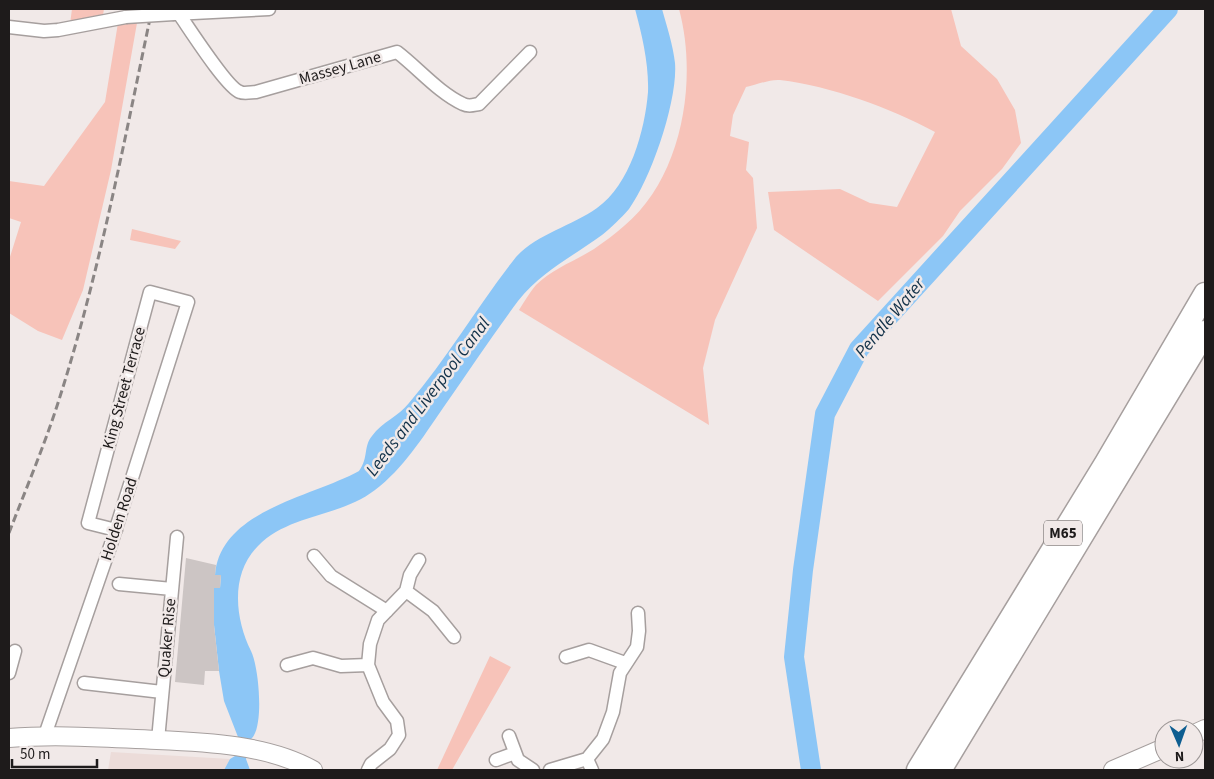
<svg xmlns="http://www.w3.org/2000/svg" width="1214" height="779" viewBox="0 0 1214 779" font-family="'Source Sans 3',sans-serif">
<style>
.built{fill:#ecdcd9}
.green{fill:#f7c3b9}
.water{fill:#8cc6f6}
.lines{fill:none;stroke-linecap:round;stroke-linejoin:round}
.river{stroke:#8cc6f6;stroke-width:20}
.building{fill:#ccc5c4}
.street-casing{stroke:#a69f9e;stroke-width:15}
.secondary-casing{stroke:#a69f9e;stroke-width:20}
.highway-casing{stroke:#a69f9e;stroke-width:25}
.street{stroke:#fff;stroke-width:12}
.secondary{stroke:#fff;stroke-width:18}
.highway{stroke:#fff;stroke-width:22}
.rail{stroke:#8a8584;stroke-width:3;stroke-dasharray:8 4;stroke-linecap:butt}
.street-bridge-casing{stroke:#a69f9e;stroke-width:15;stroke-linecap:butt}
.street-bridge{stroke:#fff;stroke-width:12}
.labels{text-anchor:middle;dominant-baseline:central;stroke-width:5;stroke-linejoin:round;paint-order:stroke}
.shield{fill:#f1e9e8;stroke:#5d5958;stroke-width:1}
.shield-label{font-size:15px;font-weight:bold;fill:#1e1b1b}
.street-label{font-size:16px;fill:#1e1b1b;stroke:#f1e9e8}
.water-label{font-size:18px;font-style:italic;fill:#113149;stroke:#f1e9e8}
</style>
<rect width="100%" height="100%" fill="#f1e9e8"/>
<path class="built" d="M111 752 230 759 224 770H108Z"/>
<path class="green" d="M72 9H104L103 15 70 24Z
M679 9H951L961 46 997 79 1015 110 1021 143 1002 169 960 211 943 236 878 301 774 230 768 192 840 189 870 203 897 207 935 132C890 108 831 86 780 80 770 79 756 85 746 87L733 115 730 136 749 142 746 170 753 178 757 228 715 320 703 368 709 425 519 310C524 302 530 292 536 285 552 269 575 261 594 249 604 242 615 234 624 226 683 177 698 79 679 9Z
M118 23H137L111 170 83 290 62 340 38 331 9 313V260L21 222 9 218V181L44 186 105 102Z
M132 229 181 241 175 249 130 240Z
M490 656 511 667 452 770H437Z"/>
<path class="water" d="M635 9H662C667 27 673 45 675 63 678 100 651 179 629 209 621 218 611 228 602 235 572 257 542 271 518 301 492 336 468 372 443 408 423 437 403 469 375 490 340 517 289 514 258 546 230 574 235 619 251 651 259 667 265 730 250 740L246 759 250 770H224L230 759 235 756 238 737 224 701 219 671 214 625V588H220L221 576 215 575C220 510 312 497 359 471 369 457 363 447 372 436 382 422 399 416 409 403 448 357 479 304 516 257 537 234 572 226 597 208 630 185 645 130 648 92 649 64 642 35 635 9Z"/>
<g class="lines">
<path class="river" d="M811 770 794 657 803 570 825 414 859 349 1168 9"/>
</g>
<path class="building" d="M186 558 216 565 215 575H221L220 588H214V625L219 671H205L204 685 175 682Z"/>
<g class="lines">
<defs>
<path id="street" d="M174 14 269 9
M179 14C189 28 227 88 240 92 244 94 252 92 256 92L397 52C418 68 439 93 463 104 469 107 473 105 479 104L530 52
M9 27 44 31 58 30 126 17
M314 556 331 576 387 611
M119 584 172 589
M406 591 433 611 454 637
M566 657 589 650 625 663
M287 665 313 658 341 666 368 665
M9 673 15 651
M84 683 162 692
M45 735 111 544 188 302 150 292 88 523 116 530
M509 736 518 760 533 770
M158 740 177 537
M496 760 515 753
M368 770 371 764 390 749 399 735 397 721 383 702 368 665 370 644 378 620 406 591 410 575 419 560
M550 770 587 759
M592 770 587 759 603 739 613 712 620 673 637 647 639 631 638 613"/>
<path id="secondary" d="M1194 734 1205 729
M9 738C59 734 107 738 157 740 207 742 269 745 313 770
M1113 770 1164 748"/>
<path id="highway" d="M918 770 1106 463 1205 294
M940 770 1205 332"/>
</defs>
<use href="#street" class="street-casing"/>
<use href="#secondary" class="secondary-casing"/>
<use href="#highway" class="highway-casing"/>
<use href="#street" class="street"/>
<use href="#secondary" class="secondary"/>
<use href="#highway" class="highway"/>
<path class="rail" d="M9 533C25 491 43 449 57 406 99 276 124 142 152 9"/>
<defs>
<path id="street-bridge" d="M126 17 174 14"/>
</defs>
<use href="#street-bridge" class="street-bridge-casing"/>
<use href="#street-bridge" class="street-bridge"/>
</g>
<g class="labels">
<rect class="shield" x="1044" y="520.5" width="38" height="25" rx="4"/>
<g class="shield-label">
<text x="1063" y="533">M65</text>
</g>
<g class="street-label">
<text transform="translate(340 68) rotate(-16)">Massey Lane</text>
<text transform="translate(124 388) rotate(-75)">King Street Terrace</text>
<text transform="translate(119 519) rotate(-72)">Holden Road</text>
<text transform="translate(167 638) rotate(-85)">Quaker Rise</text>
</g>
<g class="water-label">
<text transform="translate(890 318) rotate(-50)">Pendle Water</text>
<text transform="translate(428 397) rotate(-53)">Leeds and Liverpool Canal</text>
</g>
</g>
<rect width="1214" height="779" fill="none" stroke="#1e1b1b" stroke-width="20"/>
<g transform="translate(1179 744) rotate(178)"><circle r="24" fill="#f1e9e8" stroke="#9d9796"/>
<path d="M0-4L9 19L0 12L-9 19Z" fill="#0e5e91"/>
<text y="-8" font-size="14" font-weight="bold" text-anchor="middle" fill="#1e1b1b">N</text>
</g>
<path d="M12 759v8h85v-8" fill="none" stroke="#1e1b1b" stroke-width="2.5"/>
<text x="20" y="759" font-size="15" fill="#1e1b1b" stroke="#f1e9e8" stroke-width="4" paint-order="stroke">50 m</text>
</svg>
